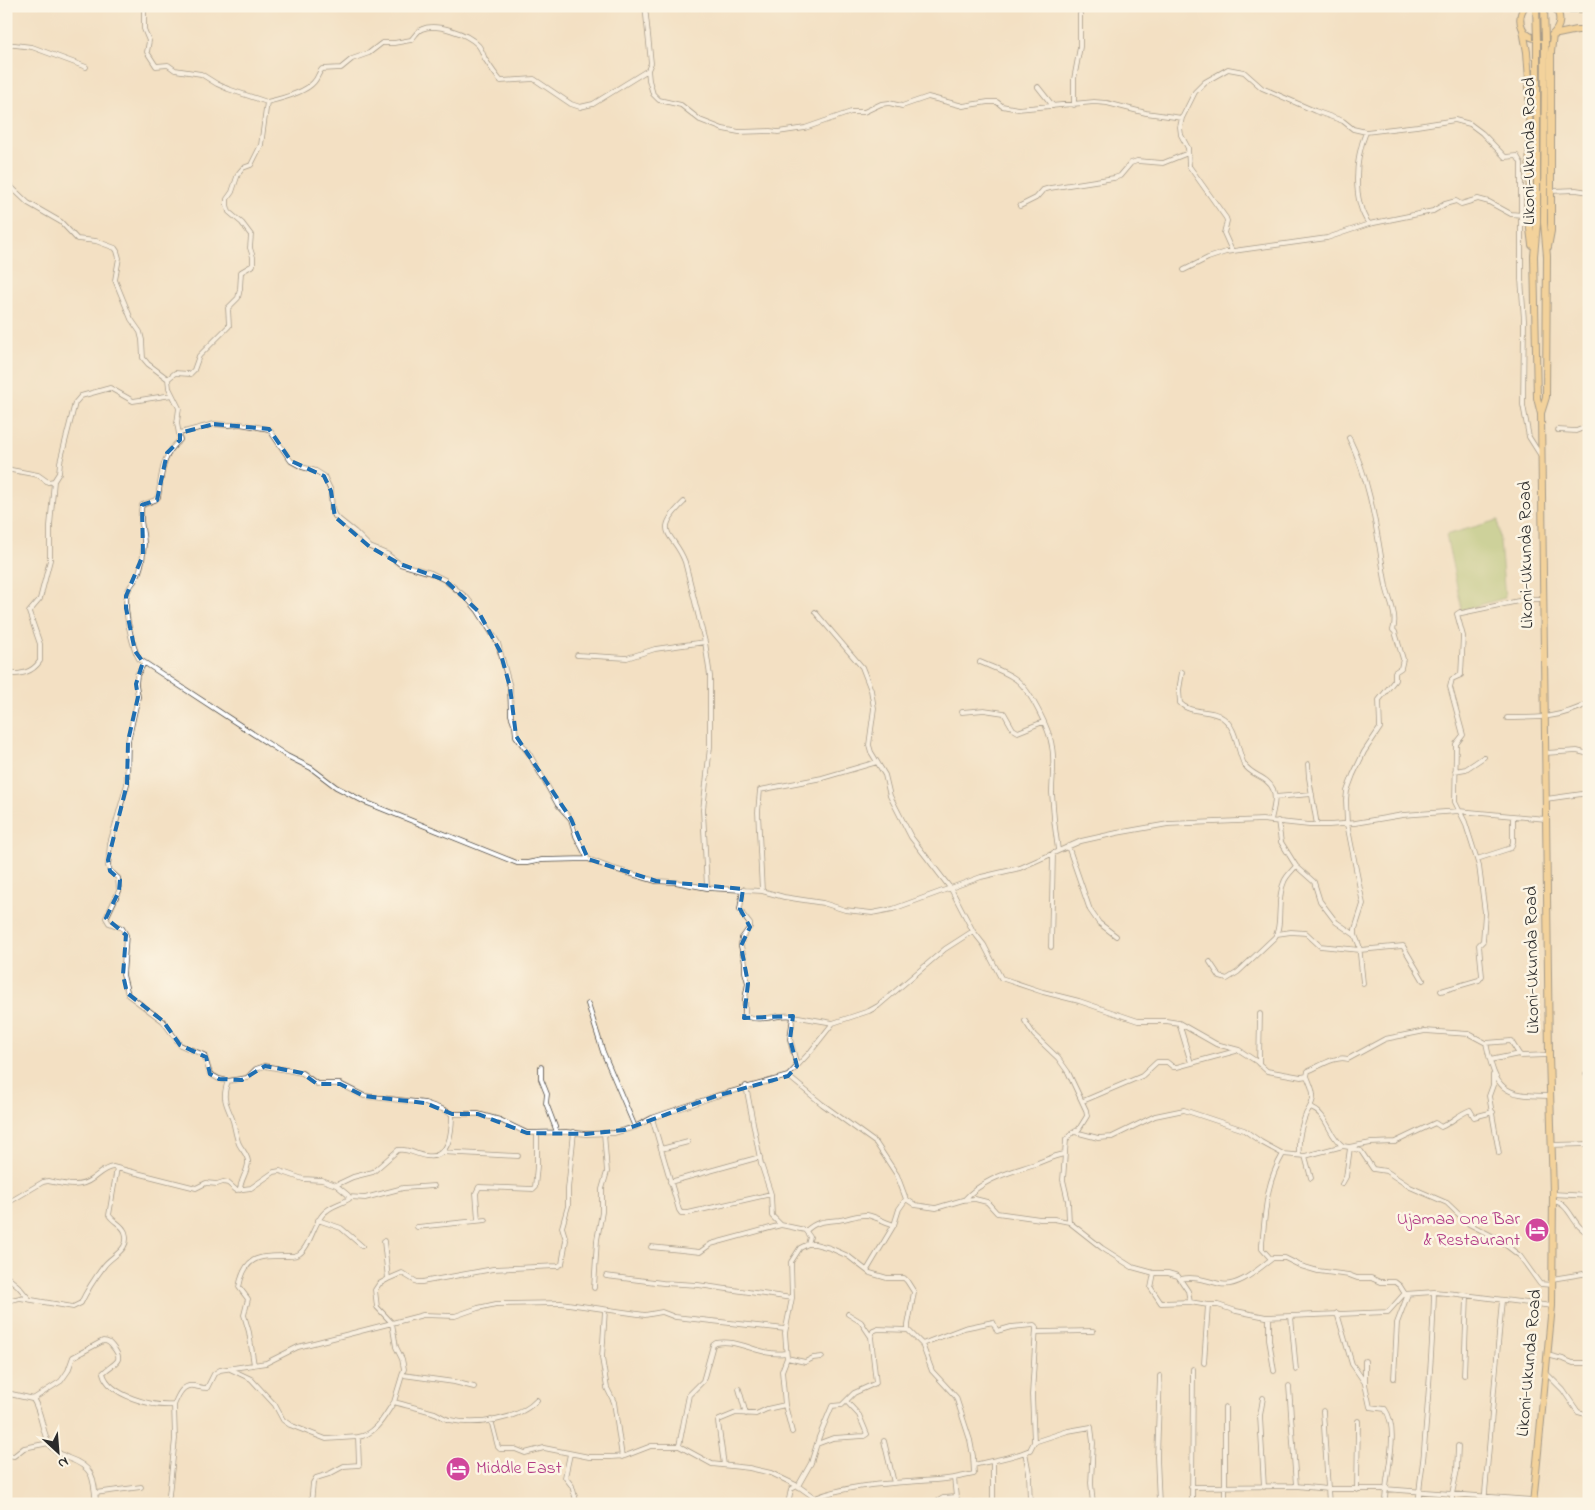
<svg xmlns="http://www.w3.org/2000/svg" width="1595" height="1510" viewBox="0 0 1595 1510" font-family="'Indie Flower',sans-serif">
<style>
.green{fill:#a0bf68;stroke:#66754a}
.lines{fill:none;stroke-linecap:round;stroke-linejoin:round}
.minor-casing{stroke:#494642;stroke-width:5.5}
.tertiary-casing{stroke:#494642;stroke-width:6}
.trunk-casing{stroke:#494642;stroke-width:8}
.minor{stroke:#fff;stroke-width:4}
.tertiary{stroke:#fff;stroke-width:4.5}
.trunk{stroke:#f4c16a;stroke-width:6}
.trunk-bridge-casing{stroke:#494642;stroke-width:8;stroke-linecap:butt}
.trunk-bridge{stroke:#f4c16a;stroke-width:6}
.marked{fill:none;stroke:#1f6fb2;stroke-width:4;stroke-dasharray:10 6;stroke-linejoin:round}
.labels{text-anchor:middle;dominant-baseline:central;stroke-width:5;stroke-linejoin:round;paint-order:stroke}
.street-label{font-size:18px;fill:#2b2b2b;stroke:#fcf5e5}
.hotel-label{font-size:18px;fill:#b23c85;stroke:#fcf5e5;text-anchor:end}
</style>
<rect width="100%" height="100%" fill="#fcf5e5"/>
<filter id="ink" filterUnits="userSpaceOnUse"><feTurbulence type="fractalNoise" baseFrequency=".02" numOctaves="2"/><feDisplacementMap in="SourceGraphic" scale="10" xChannelSelector="R" yChannelSelector="G"/><feConvolveMatrix kernelMatrix="1 2 1 2 8 2 1 2 1" color-interpolation-filters="sRGB"/></filter>
<filter id="wash" filterUnits="userSpaceOnUse"><feTurbulence type="fractalNoise" baseFrequency=".0096" numOctaves="4" result="noise"/><feDisplacementMap in="SourceGraphic" scale="20" xChannelSelector="R" yChannelSelector="G"/><feGaussianBlur stdDeviation="1.12" result="paint"/><feColorMatrix in="noise" values="0 0 0 0 0 0 0 0 0 0 0 0 0 0 0 0 0 1.4 0 .05"/><feComposite in="paint" operator="in"/></filter>
<g filter="url(#wash)">
<rect width="100%" height="100%" fill="#f3e0c3"/>
<path class="green" d="M1498 520 1505 598 1462 610 1446 535Z"/>
</g>
<g filter="url(#ink)">
<g class="lines">
<defs>
<path id="minor" d="M144 6V29L149 41 147 52 156 66 168 65 175 70 201 74 217 84 228 89 267 102
M645 6 651 63 648 70 593 104 580 107 571 104 534 79 501 81C498 78 487 62 485 59 483 54 481 48 478 45 467 33 436 23 422 29 417 31 415 36 411 40L394 43H382L369 53 352 59 341 68 322 69C318 73 318 78 314 82 305 93 280 99 267 102L261 145 251 165 243 168 238 174 232 192 227 199V205L229 212 242 223 251 235 250 248 253 257V265L241 272 240 289 238 298 228 308 229 326 199 356 194 370 190 374 175 373 168 379 169 388 179 408 177 423 180 440C161 456 162 474 158 497L155 500 142 505C138 518 144 531 144 544 143 555 142 568 136 578 133 584 128 587 127 594 123 608 132 646 139 659L287 756 311 768 336 787 365 802 517 863H527L542 860 588 859 611 868 656 881 675 882 707 888 762 891 784 897 823 903 845 910 872 913 893 909 981 877 1020 868 1081 841 1117 833 1168 824 1262 820 1309 825H1329L1355 823 1403 815 1459 811 1546 819
M6 44 32 47 86 67
M648 70 649 80 653 94 659 100 681 105 700 120 723 129 739 132 770 131 778 132 805 128 851 112H864L881 104 889 103 902 106 928 97 963 106 988 102H997L1002 106 1018 109 1094 102 1107 103 1146 113 1182 118
M1038 87 1053 106
M1074 105V79L1080 47V14
M6 128V143
M1366 132C1355 159 1352 200 1369 224
M6 182 28 203 61 222 77 239 96 241 115 248 117 251 119 258 115 280 131 319 140 332 142 340 143 358 148 364 168 379
M1551 191 1576 190 1589 192
M1020 206 1036 198 1043 190 1050 188 1114 178 1120 176 1131 163 1137 161 1163 163 1188 153
M1232 251 1224 233 1227 221 1226 218 1189 166 1188 148 1181 135 1180 127 1182 118 1195 92 1205 82 1228 69 1244 72 1262 88 1315 111 1343 121 1353 129 1366 132 1417 126 1455 120 1470 124 1482 133 1505 157 1517 156 1521 163V279L1524 320 1523 405 1529 437 1541 456
M1184 270 1208 258 1226 252 1327 238 1369 224 1433 211 1445 204 1456 201 1461 204 1478 199 1489 202 1511 214 1522 215
M1558 430 1576 431 1589 426
M180 433 214 424 229 425 240 424 269 429 291 461 302 467 316 471 324 476 331 491 332 510 335 516 355 532 370 547 387 554 400 564 431 573 445 580 467 598 478 611 498 643 500 651 510 687 511 715 515 726 516 736 530 755 558 805 571 819 576 836 588 859
M1349 438C1372 484 1377 535 1386 586 1389 601 1398 615 1393 630L1395 632 1403 659 1401 668 1395 672V680L1379 700 1380 728 1364 752 1353 775 1347 791 1346 800 1347 824 1363 904 1355 929V935
M6 469 38 475 48 482 54 481 59 473 60 462 75 403 81 396 110 388 133 401 172 395
M684 502C651 534 674 532 685 562L705 642 710 676V747L703 810 707 888
M815 612 862 667 871 690 874 708 869 745 871 752 885 775 890 796 911 837 951 889 973 931 984 945 1001 978 1043 992 1079 1001 1138 1021H1166L1179 1023 1216 1044 1239 1050 1256 1061 1267 1071 1301 1077 1307 1076 1308 1071C1320 1066 1336 1055 1348 1059L1385 1039 1425 1031 1469 1034 1486 1043 1511 1041 1519 1054
M1457 614 1528 599H1543
M577 655 627 658 655 649 705 642
M980 662C991 667 1004 671 1014 678 1029 687 1050 730 1052 747 1055 762 1052 778 1052 793 1053 812 1055 831 1058 850
M144 663 137 675 136 684 138 697 128 741 127 784 110 843 108 866 110 871 118 878 119 891 106 918 109 923 122 928 126 935 123 975 128 995 163 1021 180 1045 204 1055 210 1074 219 1079 228 1081 247 1078 256 1069 265 1066 302 1073 317 1084H340L364 1096 425 1103 442 1109 452 1114H478L500 1120 527 1133 566 1132 586 1134 614 1133 635 1127 652 1118 716 1096 788 1076 811 1051 833 1023 869 1011 878 1006 945 949 973 931
M1182 672 1179 690 1180 703C1191 715 1211 708 1223 718 1237 728 1237 750 1244 764 1251 776 1267 776 1273 789 1277 799 1273 810 1271 820
M6 674C20 675 32 673 40 661V644L29 612 40 599 50 560V526L54 481
M962 712 984 710 1004 713 1013 729 1018 732 1043 722
M1507 718C1538 718 1561 718 1589 703
M1545 753 1577 751 1589 754
M1308 764 1309 778 1317 825
M1455 771 1466 769 1484 757
M1275 797 1312 794
M1546 799 1589 793
M1278 821 1281 842 1296 866 1314 882 1320 901 1336 922 1355 935 1359 945 1363 983
M1068 846 1090 910 1099 923 1116 936
M1477 859 1511 848 1513 842V816
M743 889 740 909 743 915 750 924V927L742 938 741 946 745 962V972L748 983 745 999V1015C758 1024 779 1013 793 1016L790 1039 797 1066
M762 891 758 812 760 790 822 778 877 762
M1277 934 1291 932 1306 933 1320 946 1360 950 1403 946 1423 980
M1051 947 1053 853
M1210 962 1220 977 1227 979 1238 972 1275 937C1283 925 1276 898 1284 882 1286 876 1292 871 1296 866
M1441 991 1479 980 1482 976 1479 945 1483 941 1485 913 1479 866 1465 822 1455 802 1456 744 1463 735 1450 687 1452 679 1461 675 1463 636 1457 614 1460 612
M588 1004 603 1052 635 1127
M793 1016 833 1023
M1025 1021 1034 1035 1058 1058 1068 1072 1086 1110 1087 1116 1079 1129 1071 1134 1066 1140 1063 1180 1068 1201 1069 1222
M1179 1023 1191 1063
M1486 1043C1496 1090 1502 1096 1550 1096
M1490 1060 1519 1054 1521 1056 1549 1055
M1259 1064 1260 1014
M541 1067V1079L547 1094 546 1103 557 1132
M1586 1074H1589
M1493 1075V1085L1489 1096 1499 1153
M788 1076 822 1104 876 1143 897 1175 906 1199 915 1205 936 1208 963 1200 975 1199 987 1202 997 1213 1040 1219H1054L1069 1222 1102 1248 1132 1267 1154 1273H1168L1178 1276 1188 1291 1190 1302
M228 1081C221 1100 227 1104 233 1121 235 1129 236 1137 239 1144 242 1150 247 1154 248 1161 249 1170 240 1180 240 1190
M746 1086 761 1164 771 1194 772 1216 781 1225 805 1230 810 1237 808 1244
M1083 1101 1142 1076 1157 1062H1167L1173 1067H1177L1236 1051
M1310 1108C1328 1113 1328 1136 1343 1146
M652 1118 679 1210 681 1213H688L771 1194
M1075 1132 1098 1138 1112 1137 1155 1116 1184 1110 1244 1130 1261 1142 1283 1154
M1551 1145 1589 1144
M1349 1147 1361 1151 1373 1169 1386 1171 1410 1187 1447 1203 1469 1224 1498 1239 1520 1256 1540 1284 1552 1285
M661 1149 688 1142
M441 1152 518 1156
M1299 1154C1298 1142 1301 1126 1306 1114 1309 1108 1314 1103 1313 1095 1313 1089 1309 1082 1307 1076
M1311 1178 1305 1156 1343 1146 1349 1147 1371 1143 1395 1142 1435 1123 1441 1127C1452 1122 1459 1114 1470 1110L1474 1117 1493 1112
M670 1182 760 1157
M1342 1184 1346 1177 1350 1148
M1553 1194 1589 1196
M349 1197 365 1198 403 1188 434 1186
M964 1200C984 1178 1008 1173 1035 1164 1046 1160 1053 1156 1064 1154
M1553 1201C1571 1203 1572 1227 1589 1233
M6 1204 43 1182 48 1181C63 1184 79 1189 92 1179 99 1174 104 1168 113 1167L196 1188 206 1183 217 1184 223 1182 228 1183 236 1190 251 1188 274 1172 280 1171 303 1179 322 1180 336 1185 353 1177 373 1172 398 1150C408 1148 416 1155 426 1156 450 1160 452 1131 452 1114
M318 1220 341 1228 362 1246
M478 1220 476 1193 479 1187 533 1189 535 1187 537 1166V1134
M417 1227 486 1220
M806 1231C816 1221 826 1221 839 1220 849 1219 857 1214 867 1215 876 1217 885 1222 894 1225
M651 1247 700 1252 711 1244 781 1225
M1271 1259 1262 1249V1244C1266 1210 1265 1185 1283 1154L1305 1156
M867 1270 894 1225 899 1209 906 1199
M1154 1273 1151 1288 1161 1303 1190 1302 1208 1305H1218L1236 1311 1266 1317 1388 1312 1404 1294 1434 1292 1457 1294 1552 1306
M6 1276 18 1286 29 1299
M606 1276 663 1283 698 1285 792 1298
M388 1279 402 1273 417 1282H422L493 1269 558 1266 562 1264 566 1240 562 1227 568 1206V1189L574 1132
M1181 1279C1195 1276 1207 1281 1220 1284 1239 1288 1259 1268 1273 1258H1285L1301 1266 1318 1271 1349 1275 1357 1278H1371L1380 1282H1395L1400 1286 1405 1294
M1552 1279 1589 1273
M594 1288 597 1240 602 1212V1189L607 1172 604 1133
M6 1301 20 1298 73 1307 81 1303C87 1290 95 1278 104 1266 112 1255 131 1250 125 1232 122 1224 113 1222 109 1215L117 1168
M605 1310 602 1358 607 1388 614 1402 622 1457
M1337 1313 1352 1364 1365 1383
M1291 1316 1296 1370
M1269 1317V1339L1274 1371
M1036 1332 1093 1331
M871 1337 873 1331 878 1329 908 1330
M922 1344 964 1328 993 1322 997 1331 1011 1327 1034 1325 1036 1327 1032 1395 1034 1442 1030 1450C1012 1458 993 1460 974 1465
M1547 1355 1563 1359 1573 1363H1589
M787 1358 805 1362 813 1358 822 1357
M1365 1361V1384L1370 1407 1385 1409C1401 1432 1384 1477 1385 1504
M1204 1363 1208 1305
M254 1365 249 1332 244 1315 248 1299 239 1287C245 1257 257 1256 284 1256 289 1256 294 1257 299 1254 310 1247 313 1225 323 1214 331 1205 339 1205 349 1199L348 1195 336 1185
M230 1369 251 1379 275 1405 283 1420 290 1425 326 1439 358 1437
M1546 1373 1563 1390 1578 1412 1589 1415
M403 1375 454 1382 474 1387
M1464 1375 1467 1296
M1394 1378 1397 1323 1408 1294
M1289 1386 1296 1486
M739 1389 746 1414
M1263 1398 1260 1416 1264 1487
M33 1399 61 1381 68 1371 73 1357 103 1341C108 1341 110 1343 113 1347 126 1363 112 1363 103 1373 109 1396 153 1407 174 1405L175 1439 168 1504
M537 1400C519 1420 476 1426 450 1420 444 1419 440 1415 435 1413 422 1409 408 1406 394 1402L404 1369 402 1359 396 1347 392 1323 423 1315 455 1316 478 1308 496 1304 561 1303 645 1315 662 1312 675 1317 785 1329
M174 1405C178 1396 182 1384 194 1386 199 1387 202 1388 207 1388L214 1374 220 1370 266 1363 298 1347 392 1323 377 1307 375 1290 379 1284 388 1279 384 1241
M785 1405 792 1432
M1323 1411 1329 1504
M491 1420 498 1447 500 1449H515L525 1453 544 1448 589 1457H611L625 1456 651 1446H679L712 1464 749 1468 771 1473 798 1486 815 1498 818 1504
M884 1441 894 1483
M1034 1442 1068 1431 1091 1427 1093 1443 1091 1483 1093 1504
M817 1444 833 1438 864 1436 867 1434 859 1415 846 1401
M679 1446 689 1395 703 1381 713 1345 716 1343C739 1338 760 1357 785 1353
M1025 1452 1029 1473 1030 1504
M570 1454 565 1477 572 1486 577 1504
M6 1455 14 1456 24 1448 49 1443
M724 1465 718 1422 719 1420 736 1413 756 1414 767 1409 785 1405 782 1371 787 1358 785 1333 792 1298 791 1262 800 1248 808 1244H815L830 1248 848 1256 870 1273 887 1278H904L907 1281 914 1292 908 1325V1330L922 1344 932 1371 956 1397 970 1440 973 1456 974 1474 954 1478 956 1497
M1191 1487 1296 1486 1328 1489H1385L1533 1500
M1357 1490 1358 1421
M95 1493 141 1487
M815 1498C860 1481 907 1484 954 1478
M311 1504 313 1483 316 1478 329 1474 344 1466 359 1465 358 1437C376 1435 385 1415 394 1402
M788 1504 791 1489 798 1486 811 1463 819 1437 832 1406 842 1405 854 1393 876 1383 871 1337 861 1322 848 1314
M933 1504 943 1498 956 1497 960 1503 990 1504
M993 1504V1461
M1079 1504 1093 1502
M1159 1504 1157 1457 1160 1376
M1192 1504 1193 1369
M1225 1504V1407
M1419 1504C1418 1486 1423 1468 1424 1450 1428 1398 1433 1345 1434 1292
M1452 1504V1494L1457 1470 1458 1446
M1484 1504 1502 1300"/>
<path id="tertiary" d="M6 1393 33 1399C43 1414 41 1433 51 1447 56 1452 62 1455 68 1458 94 1467 94 1478 96 1504"/>
<path id="trunk" d="M1525 6C1515 20 1522 38 1540 39
M1559 6 1566 9H1589
M1523 30 1527 52 1529 80 1530 229 1532 245
M1552 35C1561 27 1562 16 1554 6
M1548 247 1551 231V52L1553 35 1577 30H1589
M1541 413 1546 397 1547 256 1544 223 1545 40
M1533 1504 1552 1306 1553 1194 1549 1055 1541 414 1537 398 1534 256 1537 224V40"/>
</defs>
<use href="#minor" class="minor-casing"/>
<use href="#tertiary" class="tertiary-casing"/>
<use href="#trunk" class="trunk-casing"/>
<use href="#minor" class="minor"/>
<use href="#tertiary" class="tertiary"/>
<use href="#trunk" class="trunk"/>
<defs>
<path id="trunk-bridge" d="M1536 6 1537 40
M1544 6 1545 40"/>
</defs>
<use href="#trunk-bridge" class="trunk-bridge-casing"/>
<use href="#trunk-bridge" class="trunk-bridge"/>
</g>
</g>
<path d="M0 0H1595V1510H0ZM214 424 269 429 291 461 324 476 331 491 335 517 370 547 400 564 445 580 478 611 500 651 510 687 516 736 571 819 588 859 656 881 743 889 740 909 750 927 741 946 748 983 744 1018 793 1016 790 1039 797 1066 788 1076 716 1096 624 1130 586 1134 527 1133 478 1114H452L425 1103 364 1096 340 1084H317L302 1073 265 1066 242 1080 219 1079 210 1074 206 1057 180 1045 163 1021 127 993 123 975 126 935 106 918 119 891 120 880 110 871 108 860 127 784 128 741 138 697 136 684 143 662 135 651 126 608V596L143 555 142 505 157 500 167 453 180 440V433Z" fill="#f3e0c3" fill-opacity=".55" fill-rule="evenodd"/>
<path class="marked" d="M214 424 269 429 291 461 324 476 331 491 335 517 370 547 400 564 445 580 478 611 500 651 510 687 516 736 571 819 588 859 656 881 743 889 740 909 750 927 741 946 748 983 744 1018 793 1016 790 1039 797 1066 788 1076 716 1096 624 1130 586 1134 527 1133 478 1114H452L425 1103 364 1096 340 1084H317L302 1073 265 1066 242 1080 219 1079 210 1074 206 1057 180 1045 163 1021 127 993 123 975 126 935 106 918 119 891 120 880 110 871 108 860 127 784 128 741 138 697 136 684 143 662 135 651 126 608V596L143 555 142 505 157 500 167 453 180 440V433Z"/>
<defs>
<symbol id="hotel-disc" viewBox="-11 -11 22 22"><circle r="9.5" fill="#d1479c" stroke="#fcf5e5"/><path d="M-6-4.5h1.5V1H6V5H4.5V3h-9V5H-6ZM-4 0a1.8 1.8 0 1 1 3.6 0ZM.5 0V-2.5h3Q6-2.5 6 0Z" fill="#fff"/></symbol>
</defs>
<g fill-rule="evenodd">
<use href="#hotel-disc" x="1523" y="1216" width="28" height="28"/>
<use href="#hotel-disc" x="444" y="1455" width="28" height="28"/>
</g>
<g class="labels">
<g class="street-label">
<text transform="translate(1530 151) rotate(-90)">Likoni-Ukunda Road</text>
<text transform="translate(1527 555) rotate(-91)">Likoni-Ukunda Road</text>
<text transform="translate(1533 960) rotate(-91)">Likoni-Ukunda Road</text>
<text transform="translate(1530 1363) rotate(-85)">Likoni-Ukunda Road</text>
</g>
<g class="hotel-label">
<text x="1520" y="1220">Ujamaa One Bar<tspan x="1520" dy="21">&amp; Restaurant</tspan></text>
<text x="476" y="1469" text-anchor="start">Middle East</text>
</g>
</g>
<rect width="1595" height="1510" fill="none" stroke="#fcf5e5" stroke-width="25"/>
<g transform="translate(58 1452) rotate(154)" stroke="#fcf5e5" stroke-width="4" paint-order="stroke">
<path d="M0-4L9 19L0 12L-9 19Z" fill="#2b2b2b"/>
<text y="-8" font-size="14" font-weight="bold" text-anchor="middle" fill="#2b2b2b">N</text>
</g>
</svg>
